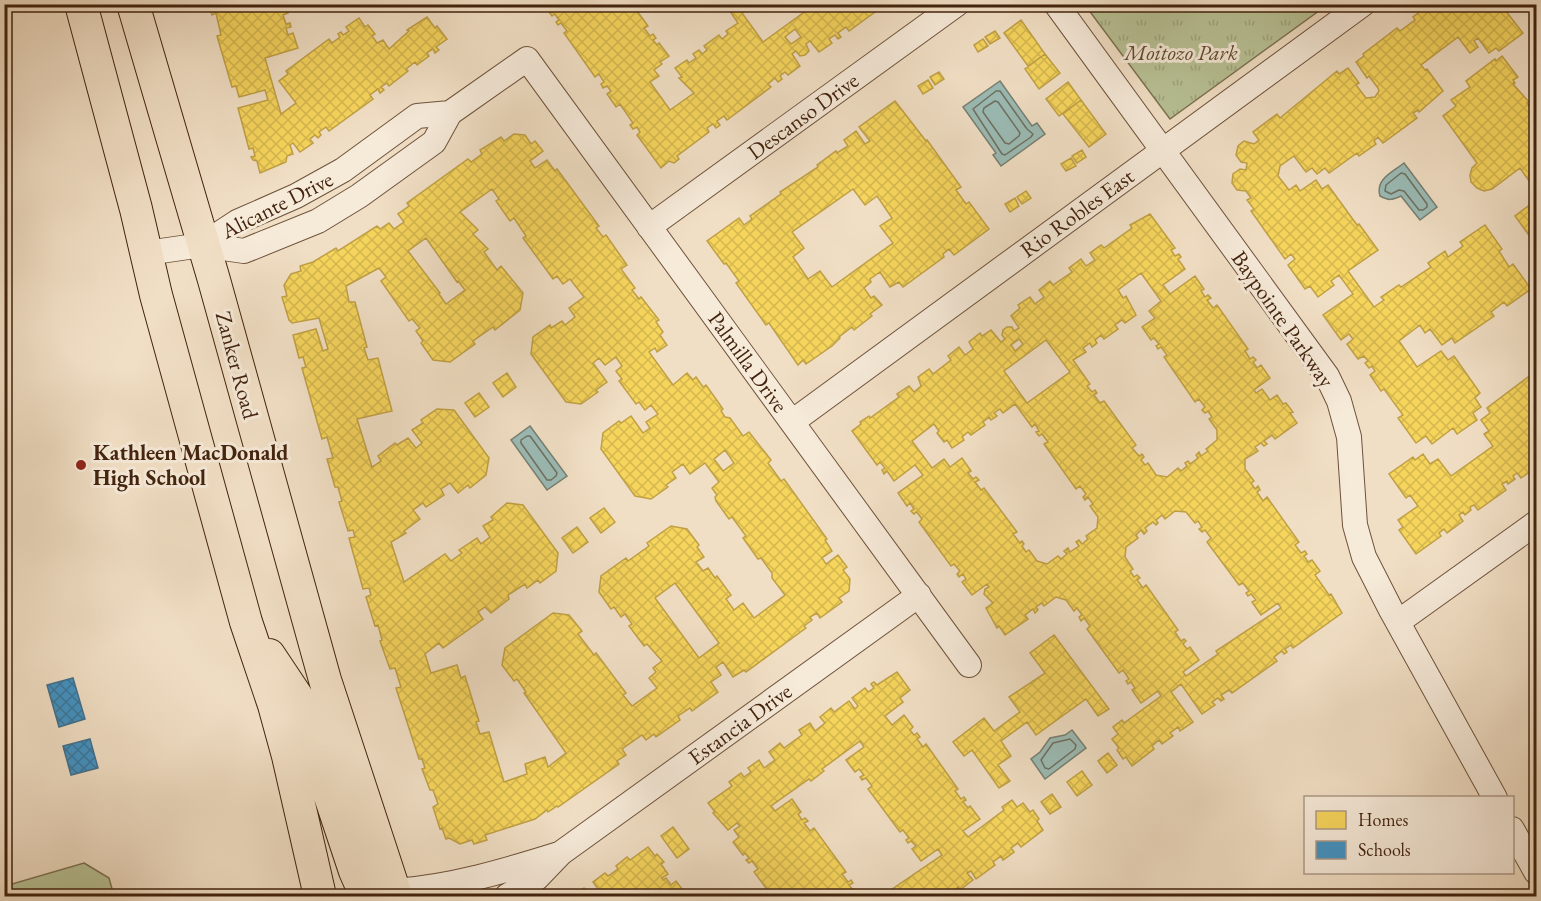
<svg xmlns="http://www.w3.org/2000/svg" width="1541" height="901" viewBox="0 0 1541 901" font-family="'EB Garamond',serif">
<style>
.park{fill:url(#park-tufts);stroke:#7d7252;stroke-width:1.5}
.pitch{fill:#b8c296;stroke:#7d7252;stroke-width:1.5}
.water{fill:#9bbcb6;stroke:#777f73;stroke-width:1.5}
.homes{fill:url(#homes-cross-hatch);stroke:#c0a045;stroke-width:1.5;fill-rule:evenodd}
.schools{fill:url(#schools-cross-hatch);stroke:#43718d;stroke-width:1.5}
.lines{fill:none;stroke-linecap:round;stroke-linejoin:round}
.shore{stroke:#6e7062;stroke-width:1.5}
.minor-casing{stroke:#6e523c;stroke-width:26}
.major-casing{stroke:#42230e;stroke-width:34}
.minor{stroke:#f6ead9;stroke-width:24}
.major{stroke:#f1dfc5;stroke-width:32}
.poi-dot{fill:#8f2418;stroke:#f6ead9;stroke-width:2}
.labels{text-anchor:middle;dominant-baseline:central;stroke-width:6;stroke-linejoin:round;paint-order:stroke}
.park-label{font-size:22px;font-style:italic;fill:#604b30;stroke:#f6ead9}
.street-label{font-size:22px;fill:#42230e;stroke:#f6ead9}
.poi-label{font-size:22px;font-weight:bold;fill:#42230e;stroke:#f6ead9;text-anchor:start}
</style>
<defs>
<pattern id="park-tufts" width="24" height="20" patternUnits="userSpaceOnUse" patternTransform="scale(1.5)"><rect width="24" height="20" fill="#b8c296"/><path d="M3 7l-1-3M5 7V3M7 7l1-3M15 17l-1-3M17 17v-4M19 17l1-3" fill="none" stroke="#9fa680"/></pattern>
<pattern id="homes-cross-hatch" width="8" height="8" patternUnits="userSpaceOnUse" patternTransform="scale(1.5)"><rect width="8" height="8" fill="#f6d55c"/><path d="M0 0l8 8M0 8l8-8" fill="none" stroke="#d4b74f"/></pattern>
<pattern id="schools-cross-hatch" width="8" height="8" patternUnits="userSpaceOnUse" patternTransform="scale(1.5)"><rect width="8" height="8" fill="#4393c3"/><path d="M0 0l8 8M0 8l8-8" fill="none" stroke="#3a789d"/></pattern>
</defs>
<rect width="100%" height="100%" fill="#f1dfc5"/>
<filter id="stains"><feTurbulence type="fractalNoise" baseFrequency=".00333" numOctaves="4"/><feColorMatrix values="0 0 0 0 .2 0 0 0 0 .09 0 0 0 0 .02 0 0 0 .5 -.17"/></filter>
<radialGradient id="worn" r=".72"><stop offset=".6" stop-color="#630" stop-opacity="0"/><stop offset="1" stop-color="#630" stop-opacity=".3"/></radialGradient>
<path class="park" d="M1085 5H1327L1170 119Z"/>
<path class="pitch" d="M84 863 109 878 114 896H5V886Z"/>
<path class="water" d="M1000 81 1032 126 1037 123 1045 134 1001 166 993 155 996 153 963 107Z
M1404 163 1437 207 1420 220 1401 196C1392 200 1389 201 1380 196 1375 179 1393 172 1404 163Z
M530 426 567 476 547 490 511 440Z
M1072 730 1086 748 1045 779 1031 759 1040 752 1050 738 1065 735Z"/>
<path class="homes" d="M209 4H285L288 13 283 15 286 24 290 23 291 27 286 28 288 35 293 33 298 48 265 58 281 114 296 103 279 81 288 74 286 71 329 39 332 43 340 37 338 34 341 32 343 35 349 31 346 27 359 18 365 27 368 25 375 34 372 36 377 43 383 40 389 49 409 31 407 30 427 17 435 28 437 26 447 39 436 47 439 50 435 53 433 49 427 53 429 56 417 65 415 62 406 69 408 71 389 86 387 83 381 87 384 90 380 93 378 89 370 95 373 99 329 131 326 127 319 132 321 135 318 138 315 135 310 139 313 143 300 152 293 143 290 145 293 154 287 156 286 162 260 173 257 161 253 160 251 157 255 156 253 148 249 149 238 108 268 100 265 90 239 97 236 86 232 87 217 36 221 35 216 13 212 15Z
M543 4H632L648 26 644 28 650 36 653 34 656 38 653 40 657 45 659 43 669 56 660 62 662 64 654 70 659 76 650 82 670 110 694 93 679 78 682 77 675 68 687 60 689 63 696 58 693 54 699 50 702 54 707 50 704 46 719 35 722 39 728 34 726 31 738 23 725 4H754L742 13 763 42 807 10 804 4H886L849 31 846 27 838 33 841 37 838 39 835 35 829 39 832 43 819 52 810 41 806 44 809 51 805 55 800 56 796 51 792 54 800 66 788 75 785 72 780 76 782 79 778 82 775 78 768 84 771 87 727 120 724 116 717 121 720 125 716 128 713 124 707 128 709 132 677 156 679 159 674 163 669 161 661 168 637 135 640 132 637 127 633 129 630 125 633 123 620 104 616 107 607 94 611 91 607 86 603 88 601 84 604 82 599 74 595 77 564 33 567 31 561 23 558 25 556 22 559 20 555 14 552 16ZM795 29 801 37 791 44 785 37Z
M1430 4H1496L1501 12 1505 10 1523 33 1499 51 1496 48 1489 53 1478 38 1474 41 1478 47 1470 53 1458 37 1421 65 1425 70 1427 69 1443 91 1419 112 1418 110 1413 113 1417 118 1383 143 1378 137 1374 141 1376 144 1359 156 1357 153 1329 173 1325 168 1317 174 1312 168 1306 172 1294 156 1280 166 1278 176 1289 190 1296 185 1300 191 1316 180 1322 189 1328 185 1357 225 1359 224 1378 250 1348 271 1374 307 1384 300 1381 297 1399 285 1401 287 1431 267 1428 263 1445 251 1448 257 1463 246 1460 242 1485 225 1502 249 1499 251 1509 267 1513 264 1531 289 1507 306 1504 302 1491 312 1494 316 1455 343 1452 338 1442 345 1430 329 1425 333 1420 325 1399 341 1417 367 1441 351 1448 360 1454 356 1480 393 1475 398 1481 407 1473 413 1477 420 1457 434 1453 428 1432 444 1426 436 1416 443 1398 418 1403 415 1384 389 1381 391 1370 375 1375 371 1372 366 1369 368 1365 363 1368 361 1364 356 1358 359 1347 344 1353 339 1349 334 1341 340 1323 315 1353 294 1339 275 1331 281 1334 285 1318 297 1310 286 1305 289 1288 265 1295 259 1291 254 1285 259 1251 211 1254 209 1247 200 1251 198 1246 191 1237 190 1232 183 1233 174 1240 169 1246 170 1247 163 1241 162 1236 155 1238 146 1244 141 1254 144 1259 140 1253 132 1277 114 1280 118 1337 71 1339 74 1348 68 1359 83 1356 85 1366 98 1375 97 1379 91 1378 88 1369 76 1367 78 1356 62 1364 56 1363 54 1397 28 1400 31 1415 20 1413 17Z
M1021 20 1045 54 1028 66 1004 33Z
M995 31 1000 38 990 44 985 37Z
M983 39 988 46 978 52 974 45Z
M1045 54 1060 73 1039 89 1025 69Z
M1502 56 1518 77 1513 80 1515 83 1513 84 1529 102 1527 103 1536 116V191L1520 168 1492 189 1484 191 1477 188 1471 182 1470 175 1472 168 1477 163 1443 116 1456 106 1451 100 1470 87 1466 81 1495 59 1496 61Z
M939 72 944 79 935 85 930 77Z
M928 80 933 88 923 94 918 86Z
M1068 82 1081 100 1059 116 1046 99Z
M1081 100 1106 134 1089 147 1063 114Z
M895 101 926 141 927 140 961 187 956 190 966 204 969 202 989 229 954 255 949 249 943 254 944 257 903 287 899 282 890 287 880 272 870 279 871 282 864 288 871 298 874 296 882 305 870 314 872 316 854 330 852 327 839 337 840 338 832 346 806 364 803 360 798 365 769 323 766 325 736 283 739 281 726 263 724 264 707 241 739 218 744 225 752 219 750 216 781 194 780 192 818 167 817 165 836 151 837 153 848 146 844 140 856 131 865 144 870 141 859 127ZM853 189 865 205 877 196 892 218 880 226 893 243 832 287 820 271 808 279 793 257 804 248 792 232Z
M514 134 525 135 531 144 535 141 543 151 530 161 535 168 547 160 555 171 557 169 599 226 596 228 603 237 606 235 627 265 621 269 635 288 632 290 639 299 641 297 659 320 656 322 663 332 660 335 667 345 657 352 655 348 649 352 673 385 687 373 693 380 696 377 703 387 706 385 723 409 721 411 725 417 730 418 743 436 749 432 771 460 768 463 781 481 784 479 827 539 825 540 832 551 822 558 826 564 838 555 847 567 843 570 850 579 849 591 839 598 842 602 820 618 817 613 810 617 812 620 804 626 806 628 746 672 744 670 733 677 723 662 716 667 721 675 711 682 718 692 692 711 690 708 678 716 680 720 656 737 654 734 646 740 642 735 622 749 626 755 617 761 619 764 558 807 557 806 548 812 547 810 535 819 485 835 487 840 474 844 472 840 460 844 449 838 446 839 442 828 440 829 433 807 438 804 433 790H430L422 769 425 768 422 759H419L396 688 401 687 395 668 390 669 380 641 382 640 378 625 375 626 366 597 371 595 369 588 363 589 349 538 355 537 353 530 348 531 339 502 342 501 338 487H335L327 459 333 458 327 437 322 439 302 368 306 367 303 357 299 358 293 335 316 329 323 351 328 349 319 318 292 323 289 320 282 297 287 296 284 285 291 274 301 271 300 266 313 262 336 248 338 251 377 226 380 229 389 223 394 229 404 222 398 214 409 206 407 203 468 159 471 162 482 154 480 150 501 137 504 141ZM492 189 499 199 496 201 510 221 514 218 526 236 523 238 553 279 557 276 563 284 570 279 584 297 569 308 575 317 565 325 562 321 551 328 550 325 533 337 531 354 566 402 581 404 598 392 596 390 607 382 593 363 599 358 605 365 616 357 622 366 616 371 622 379 619 381 636 404 639 402 645 410 651 405 658 414 646 422 650 428 643 433 631 416 621 423 619 421 603 433 601 449 635 496 651 499 668 487 666 485 676 478 672 472 683 464 690 474 705 463 719 482 712 488 717 495 715 497 716 501 729 519 732 517 746 536 743 538 758 559 761 558 772 573V578L785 595 754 618 743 603 734 610 726 599 731 595 717 576 715 578 708 568 703 571 696 562 704 557 697 547 699 545 687 529 671 526 647 543 649 546 628 561 626 558 601 576 599 592 611 609 614 607 621 617 625 614 632 624 629 626 644 646 647 644 662 661 653 668 656 672 649 678 657 688 632 706 623 695 626 693 596 653 594 655 578 634 582 631 569 615 553 613 505 648 502 665 514 681 517 679 526 692 524 693 566 753 548 767 545 757 525 764 527 774 504 782 489 732 480 734 476 722 479 721 465 676 461 678 457 665 431 673 425 654 439 643 443 648 483 619 478 612 485 607 491 613 509 599 508 595 525 584 527 588 538 580 540 583 556 571 558 553 523 505 507 503 491 517 493 520 483 526 490 537 481 544 477 538 459 550 462 553 451 561 445 554 404 582 391 542 406 533 404 531 420 519 413 510 423 503 426 507 444 495 441 489 450 483 458 493 468 485 470 488 486 475 489 458 454 410 437 409 421 420 423 423 412 430 422 443 416 448 408 438 397 445 395 443 378 456 381 461 372 467 357 419 392 411 378 358 368 360 364 348 367 347 355 302H349L346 286 379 268 386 277 381 281 409 321 412 319 420 328 416 331 423 341 421 343 433 360 450 362 475 344 473 341 493 327 495 330 520 310 523 293 501 266 497 270 484 252 488 249 473 234 478 230 460 212ZM426 238 457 282 458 281 465 290 446 304 439 294 440 293 408 251ZM725 450 734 463 723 471 714 459ZM675 583 719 643 699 658 655 598Z
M1082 150 1086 157 1077 163 1072 156Z
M1071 158 1076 166 1066 171 1061 164Z
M1026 191 1031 198 1022 204 1017 197Z
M1015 198 1019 206 1010 212 1005 204Z
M1536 200V239L1533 241 1515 216Z
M1150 214 1175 248 1171 250 1175 256 1179 254 1181 257 1178 259 1185 269 1163 285 1170 294 1195 276 1204 289 1201 291 1205 297 1208 295 1211 298 1207 300 1213 308 1217 305 1248 349 1245 351 1250 359 1253 357 1256 360 1253 362 1257 368 1261 365 1270 378 1254 390 1256 393 1262 389 1270 400 1277 395 1283 404 1286 403 1293 412 1290 413 1297 423 1275 439 1272 435 1264 441 1267 444 1264 446 1261 443 1255 447 1258 451 1245 459V469L1254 481 1251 483 1255 489 1258 486 1260 490 1257 492 1263 501 1267 497 1299 542 1295 545 1301 553 1305 551 1307 554 1304 556 1308 562 1312 560 1320 571 1315 575 1329 595 1331 594 1342 613 1293 648 1291 645 1285 649 1287 652 1284 654 1282 651 1274 657 1277 661 1232 693 1229 690 1221 695 1224 699 1221 701 1218 698 1212 702 1215 705 1202 714 1181 684 1171 692 1193 722 1180 731 1178 727 1170 733 1173 736 1162 744 1159 740 1152 746 1154 749 1132 766 1126 757 1123 759 1117 750 1119 748 1112 739 1118 734 1113 727 1122 720 1124 723 1161 696 1158 691 1141 703 1132 690 1135 688 1131 682 1128 684 1126 681 1129 679 1123 670 1119 673 1087 629 1090 626 1084 618 1081 621 1079 617 1082 615 1077 608 1074 611 1066 600 1056 597 1044 606 1042 603 1036 607 1038 610 1035 613 1033 609 1025 615 1028 619 1005 635 999 626 997 628 986 608 993 603 984 594 985 589 989 587 987 584 972 595 962 582 966 579 963 574 959 577 957 574 960 571 954 564 951 566 919 522 922 519 917 512 914 514 911 511 914 509 910 503 907 506 898 493 923 475 915 465 894 481 887 471 884 474 882 470 885 468 880 462 877 465 852 431 861 424 860 422 869 416 870 418 899 397 897 394 909 386 914 392 921 386 918 377 929 369 933 374 951 360 948 356 959 347 965 355 973 349 969 342 980 333 982 336 991 330 1001 342 1005 339 1002 335 1003 330 1007 327H1012L1014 331 1019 328 1011 316 1020 308 1018 305 1030 297 1035 304 1044 297 1039 290 1050 281 1053 285 1072 272 1069 268 1081 259 1086 266 1095 260 1090 253 1101 245 1104 248 1132 228 1130 225ZM1141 273 1161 301 1149 311 1155 318 1142 327 1151 340 1154 338 1159 344 1156 346 1158 349 1161 347 1167 355 1164 357 1195 402 1199 399 1205 407 1202 410 1205 413 1208 411 1212 417 1209 419 1217 430V440L1206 449 1208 451 1201 456 1199 452 1196 455 1198 458 1190 464 1188 461 1185 463 1187 466 1181 471 1178 468 1167 477 1156 475 1148 463 1145 465 1141 460 1144 457 1142 454 1139 456 1132 448 1136 445 1104 401 1100 403 1094 395 1097 393 1095 390 1092 392 1087 386 1090 384 1073 360 1086 352 1083 348 1090 343 1092 347 1097 343 1095 340 1101 335 1104 339 1118 329 1115 325 1122 320 1125 323 1136 315 1126 296 1123 298 1118 290ZM1019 339 1023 344 1015 351 1011 345ZM1046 340 1070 372 1027 403 1004 371ZM1015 404 1032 427 1035 424 1039 431 1036 432 1039 436 1042 434 1048 442 1044 444 1076 489 1080 486 1086 494 1083 497 1085 500 1088 497 1093 504 1090 506 1098 517 1097 528 1086 536 1088 539 1082 544 1079 540 1076 542 1079 546 1070 552 1068 548 1064 551 1067 554 1061 559 1058 556 1047 564 1037 561 1029 550 1026 552 1022 546 1024 544 1022 541 1020 543 1013 534 1017 532 984 488 981 490 975 482 979 480 976 477 973 479 968 473 971 471 962 458 950 467 944 459 932 468 912 441 934 424 939 431 937 433 944 442 947 440 952 448 964 440 962 437 968 432 971 435 985 425 983 422 989 417 991 420 997 416 994 413 1000 409 1003 413ZM1175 511 1186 512 1195 523 1198 521 1202 527 1199 529 1202 532 1205 530 1211 538 1207 542 1239 585 1243 583 1249 591 1246 593 1248 596 1251 594 1256 600 1252 602 1261 615 1278 603 1281 608 1216 651 1218 654 1186 676 1183 672 1199 660 1190 647 1187 649 1183 644 1186 641 1184 639 1181 641 1175 632 1178 630 1146 585 1143 588 1137 580 1140 578 1137 575 1134 577 1130 571 1133 569 1125 557 1126 547 1138 538 1136 535 1141 530 1144 534 1147 531 1145 528 1153 522 1156 525 1158 523 1156 520 1162 515 1165 519Z
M1536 371V467L1521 478 1517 473 1513 476 1515 479 1508 484 1507 481 1502 484 1506 490 1478 510 1474 505 1470 507 1471 510 1465 515 1463 512 1459 515 1463 521 1447 533 1444 529 1439 533 1441 536 1416 554 1399 530 1403 527 1398 520 1418 506 1410 495 1406 498 1389 474 1413 457 1415 460 1423 454 1430 464 1438 459 1451 476 1493 446 1484 434 1489 431 1481 420 1490 413 1487 408Z
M507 373 516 387 503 397 493 383Z
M479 393 489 407 475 417 465 403Z
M604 508 615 522 601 533 590 518Z
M577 527 588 542 573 553 562 538Z
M1054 635 1109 709 1098 716 1086 699 1036 735 1027 722 1001 741 1011 756 998 765 1010 781 999 788 972 750 964 756 953 742 984 718 994 731 1020 712 1009 697 1045 673 1030 653Z
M897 672 910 690 900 698 903 702 885 716 892 725 904 715 913 727 910 730 914 735 917 733 920 737 917 739 923 747 926 744 958 789 955 791 961 799 964 797 966 800 963 802 968 808 970 806 980 819 963 831 968 837 1004 810 1002 807 1012 800 1017 807 1023 803 1030 812 1033 810 1039 819 1037 821 1043 830 1021 847 1018 843 1011 848 1014 852 1003 860 1001 856 993 862 995 865 976 879 971 871 967 873 973 880 960 890 958 887 952 892 955 895 953 896 949 893 945 896H882L942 855 938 849 921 861 912 849 916 846 911 841 908 843 906 840 909 838 903 830 900 832 868 789 872 786 866 778 862 780 860 777 864 775 859 769 855 772 846 760 864 747 860 741 822 769 824 771 811 781 809 779 771 806 775 811 792 799 801 812 798 814 802 820 805 818 808 821 804 823 810 831 814 828 846 872 842 874 848 882 851 880 853 883 849 885 854 891 856 889 862 896H772L754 872 758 869 752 861 749 863 746 860 749 858 745 853 743 855 733 842 739 837 734 830 740 826 737 823 728 830 713 813 715 812 708 803 732 786 729 782 741 773 744 777 751 772 748 768 759 760 764 768 775 760 769 752 780 743 784 748 802 735 799 730 810 723 815 731 825 723 820 717 831 708 834 712 849 701 855 709 858 706 852 698 865 688 868 692 874 688 871 684 874 682 877 685Z
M1108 753 1117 765 1107 773 1098 761Z
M1082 771 1092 785 1077 796 1067 782Z
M1052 794 1061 807 1050 814 1041 802Z
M673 827 689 849 677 858 661 836Z
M648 847 655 856 657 854 664 862 661 864 668 874 662 878 663 880 666 878 671 885 676 881 686 894 683 896H573L584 888 589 895 598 889 593 882 605 873 608 876 618 869 616 866 627 857 630 860Z"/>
<path class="schools" d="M73 678 85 719 59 727 47 685Z
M90 739 98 768 71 775 63 746Z"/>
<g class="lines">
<path class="shore" d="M996 91H1000L1027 129 1033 134 1031 137 1005 155 1002 154 973 109Z
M995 101 998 102 1020 133 1019 136 1009 144 1005 143 983 112 984 108Z
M1401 173 1405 174 1427 204V207L1423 210H1419L1404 191 1399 190 1391 194 1385 191 1386 185Z
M527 436H530L557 473 556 476 551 480H547L521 443V440Z
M1070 739 1076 745 1075 749 1049 769 1045 768 1041 760 1053 743Z"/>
<defs>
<path id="minor" d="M1056 4 1327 376 1339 401 1349 437 1355 525 1364 557 1391 610 1495 798
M649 227 957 4
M202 245 237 222 296 196 343 170 417 116 450 113
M147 253 202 245 244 251 318 221 359 196 434 142 450 113 527 59 969 665
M792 422 1363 4
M1398 622 1536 523
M1512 829 1536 872
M395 891C451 887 505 871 559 854
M507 896 537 878 561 853 919 595"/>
<path id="major" d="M81 4 136 209 156 295 246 622 274 705 288 756 320 896
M133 4 214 280 325 680 396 896
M269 655 297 697 355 871 366 896"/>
</defs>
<use href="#minor" class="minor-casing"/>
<use href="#major" class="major-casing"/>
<use href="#minor" class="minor"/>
<use href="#major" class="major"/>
</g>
<circle class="poi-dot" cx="81" cy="465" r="6"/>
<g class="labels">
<g class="park-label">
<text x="1181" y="52">Moitozo Park</text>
</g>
<g class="street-label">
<text transform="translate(803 116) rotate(-36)">Descanso Drive</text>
<text transform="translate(277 205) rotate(-27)">Alicante Drive</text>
<text transform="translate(1077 213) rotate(-36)">Rio Robles East</text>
<text transform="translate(1283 319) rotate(55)">Baypointe Parkway</text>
<text transform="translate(748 362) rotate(54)">Palmilla Drive</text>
<text transform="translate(237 365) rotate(75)">Zanker Road</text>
<text transform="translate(740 724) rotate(-36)">Estancia Drive</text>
</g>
<g class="poi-label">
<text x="93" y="452">Kathleen MacDonald<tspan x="93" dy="25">High School</tspan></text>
</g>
</g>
<rect width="1541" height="901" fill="none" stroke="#f1dfc5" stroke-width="24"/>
<rect x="6" y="6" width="1529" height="889" fill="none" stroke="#42230e" stroke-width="3"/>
<rect x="12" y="12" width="1517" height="877" fill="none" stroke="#42230e" stroke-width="1.5"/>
<rect x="1304" y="796" width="210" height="78" fill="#f6ead9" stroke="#ae9a88" stroke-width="1.5"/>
<rect x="1316" y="811" width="30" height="18" fill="#f6d55c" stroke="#ae9a88" stroke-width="1.5"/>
<text x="1358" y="826" font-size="18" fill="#42230e">Homes</text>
<rect x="1316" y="841" width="30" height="18" fill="#4393c3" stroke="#ae9a88" stroke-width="1.5"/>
<text x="1358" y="856" font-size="18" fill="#42230e">Schools</text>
<rect width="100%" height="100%" filter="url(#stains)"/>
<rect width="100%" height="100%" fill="url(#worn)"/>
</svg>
